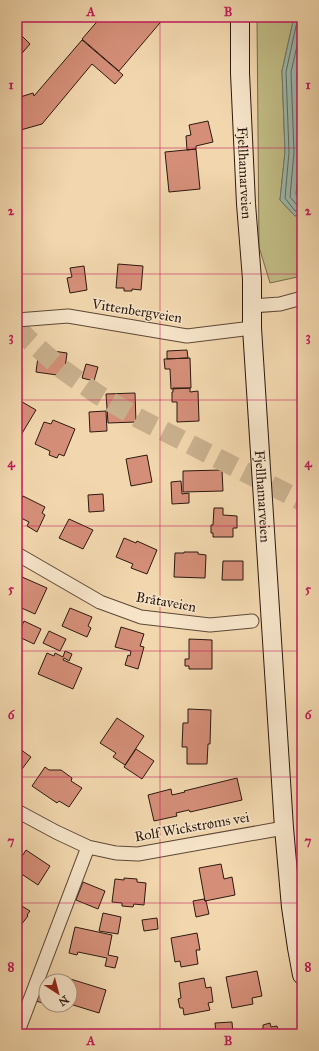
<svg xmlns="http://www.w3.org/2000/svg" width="319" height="1051" viewBox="0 0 319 1051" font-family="'IM FELL Great Primer',serif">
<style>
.green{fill:#c1bc85;stroke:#766a4a}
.water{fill:#9bb9ad;stroke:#6f796e}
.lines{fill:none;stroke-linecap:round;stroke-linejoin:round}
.shore{stroke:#64695e;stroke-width:1}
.building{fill:#d58f79;stroke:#2c190f}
.primary-tunnel{stroke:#cab18e;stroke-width:20;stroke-dasharray:20 10;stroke-linecap:butt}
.street-casing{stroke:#5e4837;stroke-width:15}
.secondary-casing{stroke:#2c190f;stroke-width:20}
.street{stroke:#f7e5ca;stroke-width:13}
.secondary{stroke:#f7e5ca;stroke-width:18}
.grid{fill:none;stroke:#c2185b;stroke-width:1;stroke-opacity:0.55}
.labels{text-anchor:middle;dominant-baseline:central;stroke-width:3;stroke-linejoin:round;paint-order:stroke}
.street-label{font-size:14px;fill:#2c190f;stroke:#f7e5ca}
.neatline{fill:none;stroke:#c2185b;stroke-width:1.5}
.grid-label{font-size:13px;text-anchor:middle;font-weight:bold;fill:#c2185b}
</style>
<rect width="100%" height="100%" fill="#f2d7ae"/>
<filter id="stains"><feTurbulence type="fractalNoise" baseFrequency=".005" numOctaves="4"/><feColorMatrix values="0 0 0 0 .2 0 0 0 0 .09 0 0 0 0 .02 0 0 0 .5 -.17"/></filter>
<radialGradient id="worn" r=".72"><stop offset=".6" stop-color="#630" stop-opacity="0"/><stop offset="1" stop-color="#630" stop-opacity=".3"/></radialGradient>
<path class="green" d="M257 17H294L282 71 285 152 280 200 295 216 302 213V276L270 283 259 247Z"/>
<path class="water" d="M294 17H302V213L295 216 280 200 285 152 282 71Z"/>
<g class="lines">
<path class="shore" d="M298 17 286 72 289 152 285 198 295 211 302 210
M302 24 291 72 294 152 290 197 297 205H302
M302 52 297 73 300 152 296 194 299 198 302 199"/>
</g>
<path class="building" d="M101 17H165L119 71 82 39Z
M20 34 30 44 17 59V38Z
M82 40 123 75 115 84 92 64 42 124 17 131V98L33 93 34 96Z
M208 121 213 142 196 146V149L187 150 186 136 191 135 189 125Z
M196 149 200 189 169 192 165 152Z
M118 264 143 266 141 290 132 289V291H124V288H116Z
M84 266 87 290 70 293 67 278 72 277 70 268Z
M39 349 67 353 64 376 36 372Z
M187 350 188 358 167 359V351Z
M190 358 191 388 171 389 170 369H165L164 359Z
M86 364 98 367 94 381 82 378Z
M173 388H190V392L198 391 199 421 177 422V402H172V392H173Z
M135 393 136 422 108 423 106 394Z
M17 399 36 410 18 440 17 439Z
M106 411 107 431 90 432 89 412Z
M53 420 75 429 64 456 59 454 57 458 49 455 50 451 35 444 44 422 51 424Z
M147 455 152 482 131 486 126 459Z
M222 470 223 491 183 492V471Z
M181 481 182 494 189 493V503L172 504 171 482Z
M103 494 104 511 89 512 88 495Z
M23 496 45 507 42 513 45 515 37 532 27 526 29 522 17 516V509Z
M214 508H223V515L237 516V528H233V537H213V533H211V525H213Z
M69 519 93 530 83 549 59 538Z
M124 538 136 543 137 541 157 550 147 574 131 568 133 564 116 557Z
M184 552H198V554L206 555 205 578 174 577 175 553H184Z
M223 561H243V580H222Z
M22 577 47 588 35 614 17 606V587Z
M70 608 92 617 88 626 91 628 87 637 62 626Z
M24 621 41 629 34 644 17 636Z
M121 627 144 634 140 646 144 647 138 669 125 665 128 655 130 656 131 651 115 647Z
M49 631 66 639 60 651 43 643Z
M189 639 212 640V669H189V666H185V659H189Z
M65 651 72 654 69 661 64 658 63 660 82 668 73 689 38 674 47 653 54 656 55 653 63 657Z
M188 709 211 710 210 744H208L207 764H187V747H182L183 723H188Z
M117 718 144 736 125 765 113 757 116 753 100 743Z
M17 747 31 757 19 773 17 771Z
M136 749 154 761 142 779 124 767Z
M45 767 49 770H61L72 778 71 781 82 788 69 807 59 801 57 803 32 786Z
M237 778 242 800 190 812 189 810 176 813 177 816 154 821 148 795 171 789 172 795 185 792 184 791Z
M26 850 50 866 38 885 17 871V864Z
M221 864 224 879 232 877 235 895 205 901 199 868Z
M124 878 137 879V882L146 883 144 905 134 904 133 907 122 906V903L112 902 115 879 124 880Z
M83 882 105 891 98 909 76 900Z
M204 899 205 901H206L209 914 196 917 193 901Z
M17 903 30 911 27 915 28 916 17 930Z
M103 913 121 917 118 934 99 931Z
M157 918 158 929 144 931 142 920Z
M75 927 112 935 108 955 118 957 115 968 105 966 107 958 78 952 77 955 69 953Z
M197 933 200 950H196L198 964 181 967 180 961 175 962 171 938Z
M257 971 262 996 252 998 253 1004 232 1008 226 977Z
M64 977 106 990 99 1013 70 1004V981H63Z
M204 978 206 988 211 987 213 1002 208 1003 210 1010 184 1015 183 1008H180L178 999 181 998 179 983Z
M40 986 46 987V1004L36 1001Z
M232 1022 233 1034H216L215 1023Z
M270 1023 271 1027 277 1026 279 1034H237L263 1029V1025Z"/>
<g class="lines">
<path class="primary-tunnel" d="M17 328 29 340 62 369 97 394 140 419 302 501"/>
<defs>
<path id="street" d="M252 306 280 304 302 298
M17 320 68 316 187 336 252 328
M17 554 100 602 141 617 210 625 252 621
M17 811 56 832 88 847 116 853 138 854 284 828
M17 1034 88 847"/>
<g id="secondary">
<path id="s1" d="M240 17V73L246 204 252 279V328L284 828 291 907 297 948 302 975"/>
</g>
</defs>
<use href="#street" class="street-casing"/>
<use href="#secondary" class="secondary-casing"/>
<use href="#street" class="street"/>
<use href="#secondary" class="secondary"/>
</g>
<path class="grid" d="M160 17V1034M17 148H302M17 274H302M17 400H302M17 526H302M17 651H302M17 777H302M17 903H302"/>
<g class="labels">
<g class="street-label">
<text stroke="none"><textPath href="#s1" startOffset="156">Fjellhamarveien</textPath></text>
<text transform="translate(137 311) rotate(9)">Vittenbergveien</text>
<text stroke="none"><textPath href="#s1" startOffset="480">Fjellhamarveien</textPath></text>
<text transform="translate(166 602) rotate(10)">Bråtaveien</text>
<text transform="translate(192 827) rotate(-10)">Rolf Wickstrøms vei</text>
</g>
</g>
<rect width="319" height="1051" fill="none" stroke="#f2d7ae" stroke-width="44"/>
<g transform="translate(58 993) rotate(144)"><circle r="19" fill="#f7e5ca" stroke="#a6937f"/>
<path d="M0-3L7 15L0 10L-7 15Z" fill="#8f2418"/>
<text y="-6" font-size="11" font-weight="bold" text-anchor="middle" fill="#2c190f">N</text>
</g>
<rect x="22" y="22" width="275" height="1007" class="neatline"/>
<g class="grid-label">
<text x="91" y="16">A</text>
<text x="228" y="16">B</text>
<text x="11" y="89">1</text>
<text x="308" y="89">1</text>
<text x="11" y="215">2</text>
<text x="308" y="215">2</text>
<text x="11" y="341">3</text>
<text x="308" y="341">3</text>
<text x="11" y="467">4</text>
<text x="308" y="467">4</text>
<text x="11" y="593">5</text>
<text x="308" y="593">5</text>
<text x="11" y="719">6</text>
<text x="308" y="719">6</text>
<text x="11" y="845">7</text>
<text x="308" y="845">7</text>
<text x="11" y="971">8</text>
<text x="308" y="971">8</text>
<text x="91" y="1045">A</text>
<text x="228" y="1045">B</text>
</g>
<rect width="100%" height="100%" filter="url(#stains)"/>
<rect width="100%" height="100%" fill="url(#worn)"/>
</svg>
